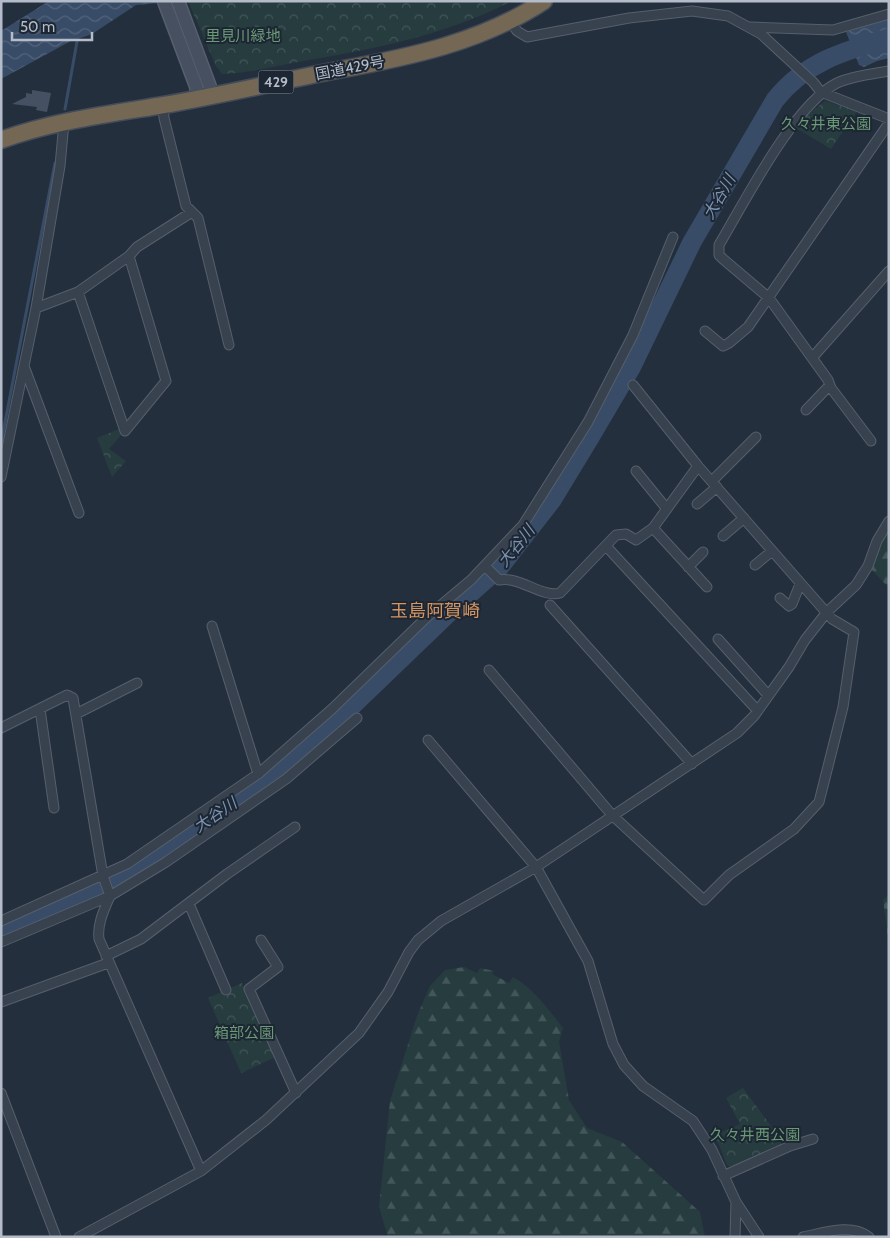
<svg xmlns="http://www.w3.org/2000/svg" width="890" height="1238" viewBox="0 0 890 1238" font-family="Cabin,'Noto Sans JP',sans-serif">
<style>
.forest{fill:url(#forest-firs)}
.park{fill:url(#park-crowns)}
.water{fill:url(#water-waves)}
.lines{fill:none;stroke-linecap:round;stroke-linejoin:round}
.stream{stroke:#394c67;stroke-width:3}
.river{stroke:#394c67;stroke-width:19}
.building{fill:#455162}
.street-casing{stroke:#565f6c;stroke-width:11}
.secondary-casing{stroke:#565f6c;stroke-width:15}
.highway-casing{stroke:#434c59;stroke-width:19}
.street{stroke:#38414e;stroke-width:9}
.secondary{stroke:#465061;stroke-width:12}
.highway{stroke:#746855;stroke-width:16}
.labels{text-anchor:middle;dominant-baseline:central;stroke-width:4;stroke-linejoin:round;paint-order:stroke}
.shield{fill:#1d2633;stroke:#878f9c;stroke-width:1}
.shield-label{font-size:14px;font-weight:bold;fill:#b4bcc9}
.park-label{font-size:15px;fill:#6b9a76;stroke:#1d2633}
.street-label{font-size:15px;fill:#b4bcc9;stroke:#1d2633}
.water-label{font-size:16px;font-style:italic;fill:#7c92b1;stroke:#1d2633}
.quarter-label{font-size:18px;fill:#d59563;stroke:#1d2633}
</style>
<defs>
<pattern id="forest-firs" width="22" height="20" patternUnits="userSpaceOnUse" patternTransform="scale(1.25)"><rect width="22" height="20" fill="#263c3f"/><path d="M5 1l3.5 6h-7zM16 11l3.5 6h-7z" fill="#435659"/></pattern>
<pattern id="park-crowns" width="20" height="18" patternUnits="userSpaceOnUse" patternTransform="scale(1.25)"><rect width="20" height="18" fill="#263c3f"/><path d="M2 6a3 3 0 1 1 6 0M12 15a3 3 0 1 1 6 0" fill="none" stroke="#435659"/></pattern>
<pattern id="water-waves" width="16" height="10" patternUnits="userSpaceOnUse" patternTransform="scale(1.25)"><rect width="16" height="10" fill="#394c67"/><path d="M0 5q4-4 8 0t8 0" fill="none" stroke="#53647b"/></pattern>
</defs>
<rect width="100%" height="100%" fill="#242f3e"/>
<path class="forest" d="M889 525V588L870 568Z
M889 895V979L887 927 883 900Z
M464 967 477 973 480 968 494 971 492 974 509 983 513 977C533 988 549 1010 563 1028L559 1042 569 1100 587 1128 622 1142 700 1212 705 1237H388L379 1207 390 1101 417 1016 430 986 445 970Z"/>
<path class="park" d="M188 1H512C448 34 379 48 309 60 280 65 251 73 222 74L216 66Z
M825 101 857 111 831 149 796 128 806 116Z
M119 429 122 434 109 449 126 461 112 477 97 438Z
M242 983 276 1057 241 1073 208 998Z
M743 1088 782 1141 781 1145 731 1167 727 1165 715 1135 740 1124 726 1098Z"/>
<path class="water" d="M49 1H181L136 5 92 34 69 42 1 79V31Z
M889 18V58L877 61 864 67 859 65 846 32Z"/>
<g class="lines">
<path class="stream" d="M65 109 78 36
M1 443 55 163"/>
<path class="river" d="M1 932 106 887 152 859 232 805 328 729 456 606 499 568 552 500 589 439 631 368 692 242 775 100C805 62 844 51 889 38"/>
</g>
<path class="building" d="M32 90 51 93 47 112 36 110 37 107 12 104 26 97V93L32 94Z"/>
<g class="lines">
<defs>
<path id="street" d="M510 21 517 31 527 37 629 18 692 11 728 16 761 34 813 82 821 92 889 119
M751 27 833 30 889 14
M192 212 198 218 229 345
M78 292 125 431 166 381 129 256
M36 308 60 166 64 122
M705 331 723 346 729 343 748 327 889 123
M812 358 889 271
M24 366 79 513
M633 385 698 466
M806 410 830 385
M871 441 831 388 828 380 769 298 723 259 719 255V245C744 203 794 104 837 83 852 76 872 74 889 71
M636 471 667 509
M1 477 36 308 78 292 129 256 137 247 192 212 186 206 164 118 163 105
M712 481 756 437
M697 504 717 487
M653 528 707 587
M723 536 744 518
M606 546 757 710
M755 565 772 551
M485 566 499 580C520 576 542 598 560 593L616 535 626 534 636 540 653 528 698 466 832 619 854 632 843 707 819 802 794 829 729 875 704 900 612 815 489 670
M688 567 703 552
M780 598 789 606 792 604 800 584
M550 605 692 764
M212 626 258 774
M718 639 768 695
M40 709 54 808
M76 714 137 683
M1 728 67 695 73 698 103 876 110 896C104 910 97 924 99 939L201 1171
M428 740 536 867 588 961 613 1044 624 1065 643 1086 693 1121 712 1150 736 1202 759 1237
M189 904 226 990
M1 921 127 864 258 774 332 709 428 616 471 580 523 525 588 422 633 335 673 237
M261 940 278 967 249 989 296 1093
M1 942 110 896 166 862 286 779 357 718
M106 956 141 939 227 874 295 827
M1 1002 108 963
M1 1093 56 1237
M723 1176 790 1146 813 1139
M79 1237 201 1171 266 1120 359 1033 388 992 409 952 418 940 441 921 536 867 737 733 754 716 789 667 805 640 827 612 856 585 868 566 877 541 889 521
M735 1237 736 1202
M803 1237C823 1233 851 1223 869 1237"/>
<path id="secondary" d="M164 1 196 86 198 98
M178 1 213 95"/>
<path id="highway" d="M1 140C53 121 109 114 164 105 222 95 280 81 338 70 410 57 482 42 544 1"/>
</defs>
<use href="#street" class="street-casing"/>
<use href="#secondary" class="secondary-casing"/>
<use href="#highway" class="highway-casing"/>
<use href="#street" class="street"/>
<use href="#secondary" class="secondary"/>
<use href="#highway" class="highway"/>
</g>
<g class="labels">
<rect class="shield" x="258.5" y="70.5" width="35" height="23" rx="4"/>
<g class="shield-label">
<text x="276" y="82">429</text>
</g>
<g class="park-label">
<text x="243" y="36">里見川緑地</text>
<text x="826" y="124">久々井東公園</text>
<text x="244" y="1033">箱部公園</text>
<text x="755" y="1135">久々井西公園</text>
</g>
<g class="street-label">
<text transform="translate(350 68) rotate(-11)">国道429号</text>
</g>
<g class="water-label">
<text transform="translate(719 197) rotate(-60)">大谷川</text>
<text transform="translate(516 546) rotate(-51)">大谷川</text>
<text transform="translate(215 815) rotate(-34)">大谷川</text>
</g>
<g class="quarter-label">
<text x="435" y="611">玉島阿賀崎</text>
</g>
</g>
<rect width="890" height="1238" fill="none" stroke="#b4bcc9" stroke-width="5"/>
<path d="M12 32v8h80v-8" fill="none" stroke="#b4bcc9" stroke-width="2.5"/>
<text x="20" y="32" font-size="15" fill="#b4bcc9" stroke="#1d2633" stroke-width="4" paint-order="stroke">50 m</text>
</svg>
